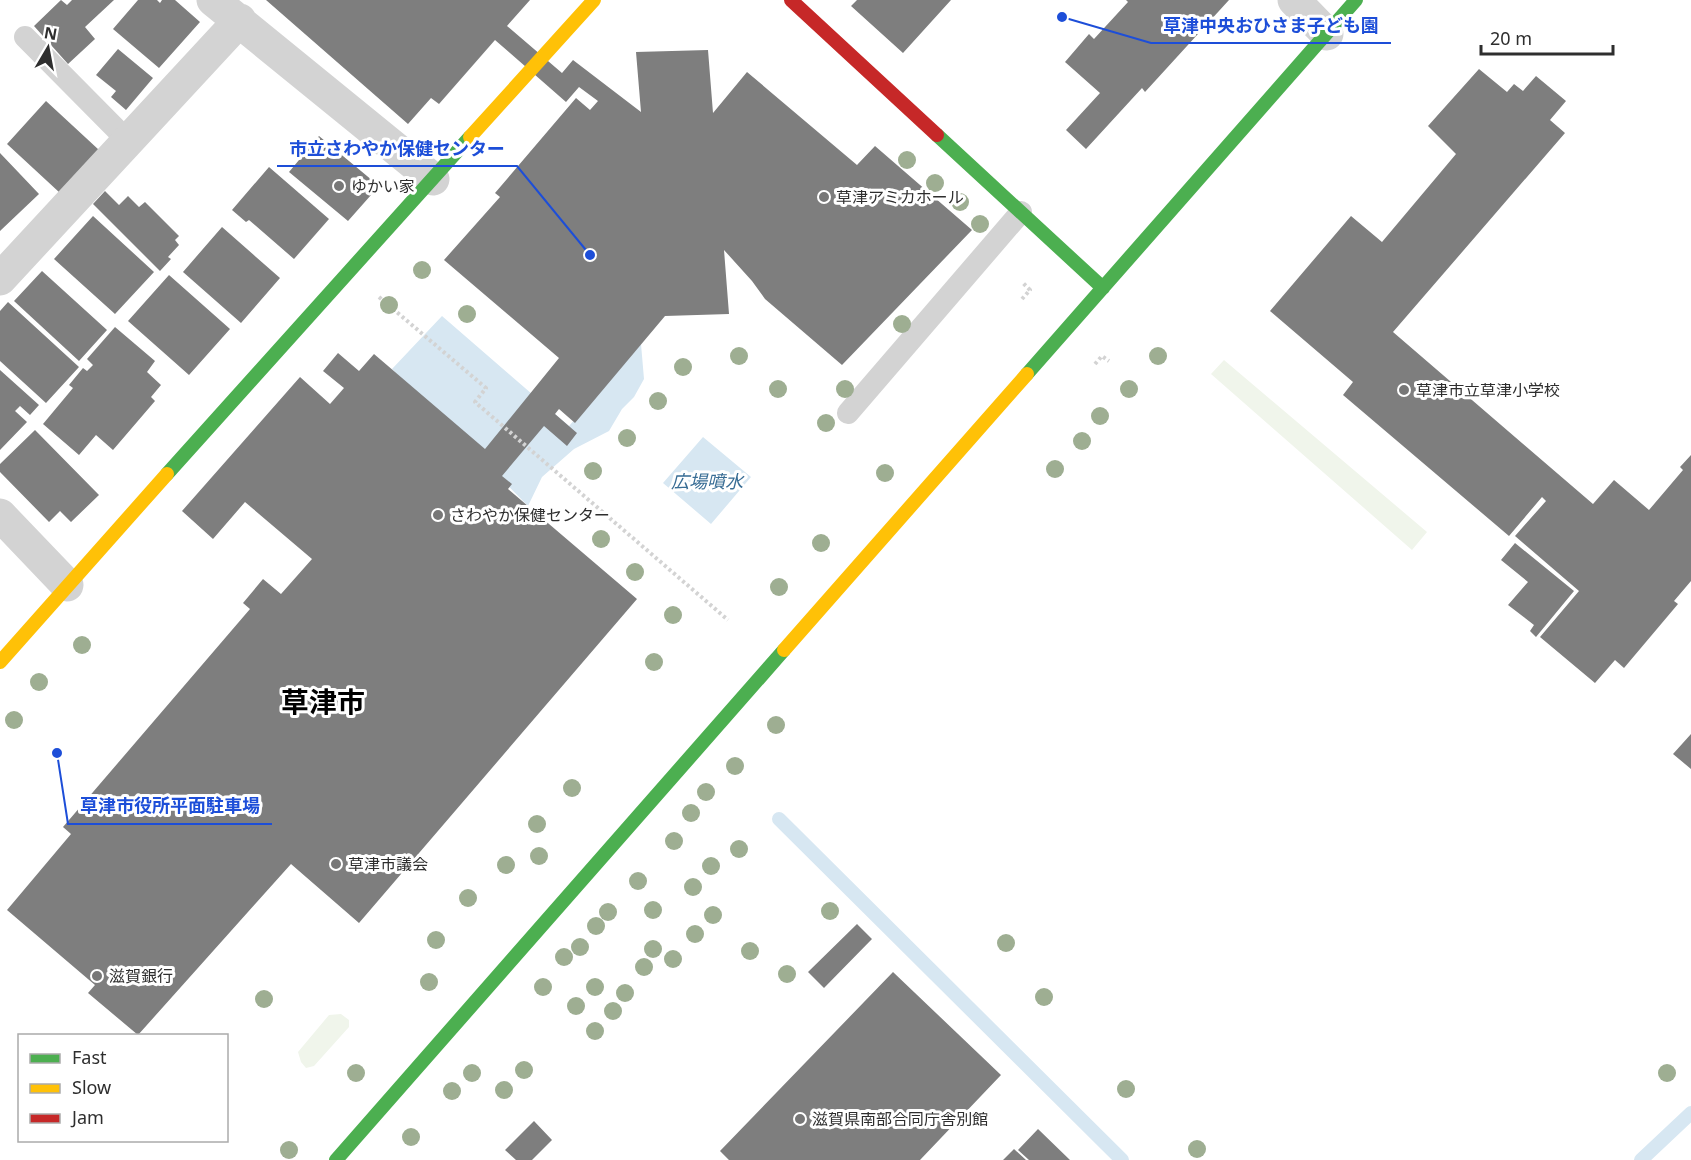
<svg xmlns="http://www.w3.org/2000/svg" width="1691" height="1160" viewBox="0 0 1691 1160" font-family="'Noto Sans','Noto Sans JP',sans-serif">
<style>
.green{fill:#f0f5eb}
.water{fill:#d7e7f2}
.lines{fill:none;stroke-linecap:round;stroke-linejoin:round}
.stream{stroke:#d7e7f2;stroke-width:14}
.building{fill:#7e7e7e}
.path{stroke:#d3d3d3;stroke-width:4;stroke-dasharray:3 3;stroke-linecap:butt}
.lane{stroke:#d3d3d3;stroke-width:22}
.street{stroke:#d3d3d3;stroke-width:33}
.fast{stroke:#4caf50;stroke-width:14}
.slow{stroke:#ffc107;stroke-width:14}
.jam{stroke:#c62828;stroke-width:14}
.tree{fill:#9eae92}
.poi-dot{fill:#777;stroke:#fff;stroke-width:2}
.labels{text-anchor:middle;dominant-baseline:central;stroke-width:6;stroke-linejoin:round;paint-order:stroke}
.poi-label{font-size:16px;fill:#2e2e2e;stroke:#fff;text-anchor:start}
.water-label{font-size:18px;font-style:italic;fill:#386d95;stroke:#fff}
.town-label{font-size:28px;font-weight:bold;fill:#000;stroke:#fff}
.leader{fill:none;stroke:#1d4ed8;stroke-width:2}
.callout-dot{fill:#1d4ed8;stroke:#fff;stroke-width:2}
.callout-label{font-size:18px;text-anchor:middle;font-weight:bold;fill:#1d4ed8;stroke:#fff;stroke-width:6;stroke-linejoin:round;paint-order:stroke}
</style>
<rect width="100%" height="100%" fill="#fff"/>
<path class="green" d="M1224 360 1427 532 1412 550 1211 374Z
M341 1014 349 1020V1027L314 1066 306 1068 301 1062 298 1052 329 1015Z"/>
<path class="water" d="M442 316 569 426 641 344 644 379 634 397 622 409 609 431 574 449 542 477 528 506 392 369Z
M703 437 751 477 711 524 663 483Z"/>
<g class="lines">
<path class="stream" d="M779 819 1122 1160
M1641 1160 1691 1113"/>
</g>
<path class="building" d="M61 0 67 5 72 0H114L85 27 95 39 68 64 34 26Z
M138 0H157L160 3 162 0H175L200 22 159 68 113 29Z
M266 0H530L507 26 562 73 573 60 641 112 636 52 708 50 713 113 747 72 857 165 875 146 972 230 842 365 765 299 752 281 724 250 729 314 665 316 575 423 559 409 555 414 577 433 567 446 544 426 502 476 512 484 508 489 637 599 359 923 291 864 138 1035 88 993 95 985 7 910 71 834 63 827 250 609 243 603 263 579 281 594 312 559 245 502 213 539 182 511 300 377 330 404 344 388 323 371 338 353 359 371 374 354 485 449 559 358 444 260 500 197 495 193 576 98 590 110 598 101 579 87 566 102 495 40 439 104 431 98 408 124Z
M857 0H951L903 53 851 6Z
M1126 0H1229L1145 92 1142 88 1086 149 1066 130 1100 93 1065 62 1089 34 1094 39 1128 2Z
M118 49 153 78 126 110 111 97 116 91 96 75Z
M1479 69 1507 92 1514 84 1523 91 1536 76 1566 101 1550 120 1565 133 1393 332 1593 504 1614 480 1649 510 1683 470 1680 467 1691 455V581L1674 601 1678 604 1624 668 1615 660 1595 683 1540 637 1579 591 1515 536 1546 501 1542 497 1509 536 1343 395 1353 382 1270 311 1351 216 1382 242 1456 154 1428 126Z
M46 101 99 150 60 193 7 144Z
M319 136 379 186 348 221 289 172Z
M0 153 39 194 0 231Z
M269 167 329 219 294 259 249 220 246 222 232 210Z
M105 191 119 205 128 196 139 207 145 202 179 236 175 240 179 245 168 257 171 259 160 271 93 204Z
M93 216 154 272 115 314 54 259Z
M222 227 280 278 241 323 183 272Z
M42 271 107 330 79 361 14 301Z
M169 275 230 329 189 375 128 321Z
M8 302 79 367 46 403 0 361V311Z
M115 327 155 361 147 372 161 385 151 397 155 401 113 450 96 435 79 455 43 424 73 388 69 385 83 368 87 371 93 365 87 359Z
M0 370 39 405 30 415 20 406 15 411 27 422 0 450Z
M35 430 99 495 71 522 60 511 49 522 0 472V464Z
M1515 543 1574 591 1536 637 1530 631 1534 625 1508 605 1528 582 1501 560Z
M1691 734V769L1673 754Z
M857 924 872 939 824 988 808 972Z
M893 972 1001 1075 920 1160H729L720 1151Z
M534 1121 552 1140 532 1160H516L505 1150Z
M1038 1129 1070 1160H1029L1018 1150Z
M1014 1149 1026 1160H1003Z"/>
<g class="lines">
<path class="path" d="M379 297 486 388 475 402 728 620
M1022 299 1030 290 1023 283
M1095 364 1102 356 1109 361"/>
<path class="lane" d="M25 37 128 141
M848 413 1021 212"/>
<path class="street" d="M213 0 433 179
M1294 0 1327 34
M0 279 240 20
M0 515 67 585"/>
<path class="fast" d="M937 135 1103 288
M1027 374 1356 0
M167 474 470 137
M336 1160 784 650"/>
<path class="slow" d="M470 137 594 0
M784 650 1027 374
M0 662 167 474"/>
<path class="jam" d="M791 0 937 135"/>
</g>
<g class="tree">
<circle cx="907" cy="160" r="9"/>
<circle cx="935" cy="183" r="9"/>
<circle cx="960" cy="202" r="9"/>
<circle cx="980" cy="224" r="9"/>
<circle cx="422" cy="270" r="9"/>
<circle cx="389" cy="305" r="9"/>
<circle cx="467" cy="314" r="9"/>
<circle cx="902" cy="324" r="9"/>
<circle cx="739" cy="356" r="9"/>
<circle cx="1158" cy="356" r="9"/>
<circle cx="683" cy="367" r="9"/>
<circle cx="778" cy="389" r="9"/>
<circle cx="845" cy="389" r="9"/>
<circle cx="1129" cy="389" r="9"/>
<circle cx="658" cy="401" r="9"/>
<circle cx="1100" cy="416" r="9"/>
<circle cx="826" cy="423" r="9"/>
<circle cx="627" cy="438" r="9"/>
<circle cx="1082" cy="441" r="9"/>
<circle cx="1055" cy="469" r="9"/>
<circle cx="593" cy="471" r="9"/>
<circle cx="885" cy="473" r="9"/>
<circle cx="601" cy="539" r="9"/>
<circle cx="821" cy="543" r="9"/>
<circle cx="635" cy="572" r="9"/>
<circle cx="779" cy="587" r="9"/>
<circle cx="673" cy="615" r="9"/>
<circle cx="82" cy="645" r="9"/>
<circle cx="654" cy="662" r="9"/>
<circle cx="39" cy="682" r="9"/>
<circle cx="14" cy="720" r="9"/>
<circle cx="776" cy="725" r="9"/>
<circle cx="735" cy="766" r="9"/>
<circle cx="572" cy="788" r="9"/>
<circle cx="706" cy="792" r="9"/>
<circle cx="691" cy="813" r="9"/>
<circle cx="537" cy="824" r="9"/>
<circle cx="674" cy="841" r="9"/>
<circle cx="739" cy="849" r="9"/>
<circle cx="539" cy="856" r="9"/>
<circle cx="506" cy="865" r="9"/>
<circle cx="711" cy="866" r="9"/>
<circle cx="638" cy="881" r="9"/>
<circle cx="693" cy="887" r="9"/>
<circle cx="468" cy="898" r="9"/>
<circle cx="653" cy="910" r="9"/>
<circle cx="830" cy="911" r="9"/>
<circle cx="608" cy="912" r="9"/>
<circle cx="713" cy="915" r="9"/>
<circle cx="596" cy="926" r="9"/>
<circle cx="695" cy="934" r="9"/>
<circle cx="436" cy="940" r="9"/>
<circle cx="1006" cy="943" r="9"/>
<circle cx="580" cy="947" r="9"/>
<circle cx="653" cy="949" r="9"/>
<circle cx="750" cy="951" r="9"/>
<circle cx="564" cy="957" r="9"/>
<circle cx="673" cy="959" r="9"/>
<circle cx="644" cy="967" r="9"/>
<circle cx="787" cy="974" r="9"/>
<circle cx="429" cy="982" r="9"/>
<circle cx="543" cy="987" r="9"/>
<circle cx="595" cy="987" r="9"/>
<circle cx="625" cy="993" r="9"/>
<circle cx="1044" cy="997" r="9"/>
<circle cx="264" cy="999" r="9"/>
<circle cx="576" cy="1006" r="9"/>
<circle cx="613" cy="1011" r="9"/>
<circle cx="595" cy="1031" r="9"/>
<circle cx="524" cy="1070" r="9"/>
<circle cx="356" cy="1073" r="9"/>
<circle cx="472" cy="1073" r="9"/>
<circle cx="1667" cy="1073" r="9"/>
<circle cx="1126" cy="1089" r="9"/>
<circle cx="504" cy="1090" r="9"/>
<circle cx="452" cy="1091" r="9"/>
<circle cx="411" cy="1137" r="9"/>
<circle cx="1197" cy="1149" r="9"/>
<circle cx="289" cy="1150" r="9"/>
</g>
<g class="poi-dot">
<circle cx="339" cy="186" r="6"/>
<circle cx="824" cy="197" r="6"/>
<circle cx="1404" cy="390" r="6"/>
<circle cx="438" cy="515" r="6"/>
<circle cx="336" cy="864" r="6"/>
<circle cx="97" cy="976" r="6"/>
<circle cx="800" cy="1119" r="6"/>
</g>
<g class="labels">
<g class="poi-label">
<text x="351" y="186">ゆかい家</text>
<text x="836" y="197">草津アミカホール</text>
<text x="1416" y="390">草津市立草津小学校</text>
<text x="450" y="515">さわやか保健センター</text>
<text x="348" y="864">草津市議会</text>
<text x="109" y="976">滋賀銀行</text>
<text x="812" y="1119">滋賀県南部合同庁舎別館</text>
</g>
<g class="water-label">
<text x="707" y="481">広場噴水</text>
</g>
<g class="town-label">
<text x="323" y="701">草津市</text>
</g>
</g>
<path class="leader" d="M1062 17L1151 43H1391M590 255L517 166H277M57 753L68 824H272"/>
<g class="callout-dot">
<circle cx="1062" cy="17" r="6"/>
<circle cx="590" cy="255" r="6"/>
<circle cx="57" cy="753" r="6"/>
</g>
<g class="callout-label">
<text x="1271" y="32">草津中央おひさま子ども園</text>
<text x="397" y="155">市立さわやか保健センター</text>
<text x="170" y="812">草津市役所平面駐車場</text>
</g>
<rect x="18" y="1034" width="210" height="108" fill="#ffffff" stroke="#ababab" stroke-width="1.5"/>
<rect x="30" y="1054" width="30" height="9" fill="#4caf50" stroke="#ababab" stroke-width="1.5"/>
<text x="72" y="1064" font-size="18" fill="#2e2e2e">Fast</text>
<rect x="30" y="1084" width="30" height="9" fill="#ffc107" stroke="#ababab" stroke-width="1.5"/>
<text x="72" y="1094" font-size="18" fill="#2e2e2e">Slow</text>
<rect x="30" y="1114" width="30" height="9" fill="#c62828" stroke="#ababab" stroke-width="1.5"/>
<text x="72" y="1124" font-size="18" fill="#2e2e2e">Jam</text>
<g transform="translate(48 48) rotate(10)" stroke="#ffffff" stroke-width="4.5" paint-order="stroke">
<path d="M0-4.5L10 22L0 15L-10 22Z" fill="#2e2e2e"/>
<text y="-9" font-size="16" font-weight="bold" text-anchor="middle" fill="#2e2e2e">N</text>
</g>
<path d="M1481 45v9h132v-9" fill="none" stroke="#2e2e2e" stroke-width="3"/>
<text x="1490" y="45" font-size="18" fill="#2e2e2e" stroke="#ffffff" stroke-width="4.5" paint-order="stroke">20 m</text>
</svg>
